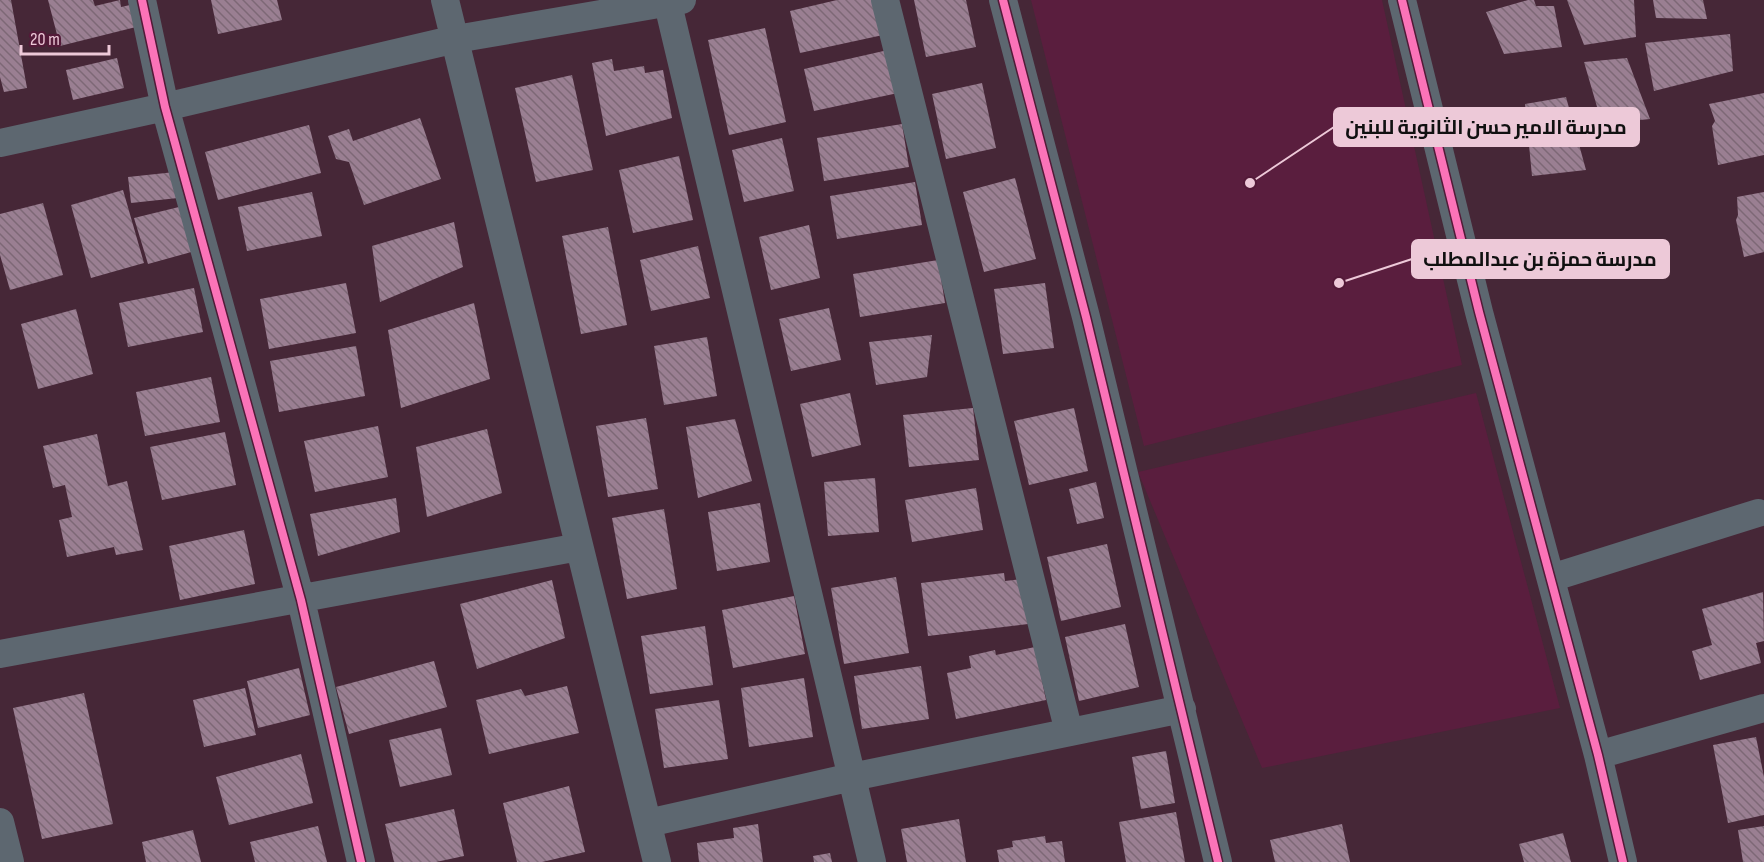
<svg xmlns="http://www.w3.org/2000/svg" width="1764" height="862" viewBox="0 0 1764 862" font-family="'Sofia Sans Condensed',Cairo,sans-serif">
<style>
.built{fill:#5a1e3e}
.building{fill:url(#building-back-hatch)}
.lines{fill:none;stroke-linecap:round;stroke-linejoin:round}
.street{stroke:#5d6770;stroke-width:28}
.cycleway-casing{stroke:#531a38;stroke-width:11}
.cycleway{stroke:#fb73b8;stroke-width:8}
.leader{fill:none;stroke:#edc9d8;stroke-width:2}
.callout-dot{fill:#edc9d8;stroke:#531a38;stroke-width:2}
.callout{fill:#edc9d8;stroke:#edc9d8;stroke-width:2}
.callout-label{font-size:20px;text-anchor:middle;font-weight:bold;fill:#111}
</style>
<defs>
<pattern id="building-back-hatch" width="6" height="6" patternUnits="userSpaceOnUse" patternTransform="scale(1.5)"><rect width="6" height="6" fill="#9a7f92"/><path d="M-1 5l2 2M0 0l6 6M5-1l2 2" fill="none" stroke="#7d6876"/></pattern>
</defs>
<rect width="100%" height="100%" fill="#462737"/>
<path class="built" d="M1031 0H1382L1462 365 1144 446Z
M1476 393 1560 708 1262 768 1138 472Z"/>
<path class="building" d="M0 0H11L27 88 4 92 0 77Z
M48 0H93L95 6 120 0 121 7 130 5 136 27 60 46Z
M211 0H277L282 20 218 34Z
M837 0H876L883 35 800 53 790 11Z
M914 0H966L976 47 926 57Z
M1528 0H1534L1536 6H1554L1562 47 1504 54 1486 12Z
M1567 0H1634L1636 37 1584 45Z
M1653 0H1703L1707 19 1656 18Z
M765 28 786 122 729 135 708 40Z
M1730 34 1733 71 1654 91 1645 43Z
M888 50 898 93 814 111 804 69Z
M117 58 124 88 73 100 66 70Z
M1627 58 1650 119 1602 124 1584 62Z
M612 59 614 71 644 66 645 73 663 70 672 118 606 136 592 63Z
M572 75 593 170 536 182 515 88Z
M982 83 996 148 946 159 932 94Z
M1764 93V155L1718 165 1712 126 1715 121 1709 104Z
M1566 97 1586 170 1532 176 1525 104Z
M420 118 441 179 364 205 349 162 336 159 328 136 349 129 353 141Z
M902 124 909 167 824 181 817 138Z
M309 125 321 173 218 200 205 152Z
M782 138 794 191 744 202 732 150Z
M679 156 693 220 633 233 619 170Z
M175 172 178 198 131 203 128 177Z
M1015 178 1036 259 984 272 963 192Z
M915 182 922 225 837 239 830 196Z
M123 190 144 263 91 278 71 205Z
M312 192 322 236 247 251 238 207Z
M1764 192V252L1744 257 1736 220 1738 215 1737 197Z
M43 203 63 275 10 290 0 255V214Z
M183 206 195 251 148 264 134 218Z
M454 222 463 267 380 302 372 246Z
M809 225 820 278 771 290 759 237Z
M608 227 627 325 581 334 562 236Z
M698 246 710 298 651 311 640 260Z
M938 260 945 303 860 317 853 274Z
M346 283 356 333 269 349 260 299Z
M1045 283 1054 348 1003 354 994 289Z
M194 288 203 332 128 347 119 303Z
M474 303 490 379 401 408 388 330Z
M829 308 841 360 791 371 779 319Z
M76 309 93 374 38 389 21 324Z
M932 335 927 377 876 385 869 342Z
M707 337 717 396 664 405 654 346Z
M356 346 365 396 279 412 270 361Z
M211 377 220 422 145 436 136 392Z
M850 393 861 445 812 457 800 404Z
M973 408 979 460 909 467 903 415Z
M1074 408 1088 471 1029 485 1014 421Z
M646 418 658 489 608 497 596 426Z
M735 419 752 481 698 498 686 427Z
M378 426 388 477 315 492 304 441Z
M487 429 502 493 427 517 416 447Z
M225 432 236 485 162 500 150 447Z
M97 434 108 486 127 481 143 550 116 555 114 547 67 557 59 520 72 517 65 485 53 488 43 446Z
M875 478 879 532 828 536 824 482Z
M1096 482 1104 518 1077 524 1069 489Z
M976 488 983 530 912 542 905 500Z
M396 498 400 532 318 556 310 514Z
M760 503 770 562 717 571 708 512Z
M664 509 677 589 627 599 612 518Z
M244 530 255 584 180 600 169 546Z
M1107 544 1121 607 1061 621 1047 557Z
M1004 573 1005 581 1023 579 1028 624 928 636 921 583Z
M896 577 909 653 844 664 831 588Z
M552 580 565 638 477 669 460 604Z
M1763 592 1764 641 1756 643 1761 663 1700 680 1692 651 1712 645 1702 609Z
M794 596 805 654 733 668 722 610Z
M1125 624 1139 687 1079 701 1065 637Z
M705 626 713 685 650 694 641 636Z
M1035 647 1046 700 956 719 947 673 971 668 969 656 995 650 996 655Z
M434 661 447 707 349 734 336 687Z
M921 666 929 719 862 729 854 676Z
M299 668 310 715 258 728 247 681Z
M804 678 813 737 749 747 741 688Z
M567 686 579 733 489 754 476 700 521 689 525 696Z
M245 688 256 735 204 747 193 700Z
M84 693 113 824 42 839 13 708Z
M719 700 728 759 664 768 655 709Z
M441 728 452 775 400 787 389 740Z
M1756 737 1764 777V815L1728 823 1713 745Z
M1166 751 1175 803 1141 809 1132 757Z
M301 754 313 803 229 825 216 777Z
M569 786 585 852 542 862H517L503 803Z
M454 809 464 856 436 862H394L385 824Z
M1176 812 1185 862H1126L1119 822Z
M959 819 966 862H907L901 829Z
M758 824 763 862H699L697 843 734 838 733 828Z
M1342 824 1350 862H1275L1270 840Z
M318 826 327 862H255L250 842Z
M1764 826V862H1743L1738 830Z
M193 830 201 862H146L142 842Z
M1563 833 1571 862H1524L1519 844Z
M1045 836 1046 843 1062 841 1065 862H999L997 850 1013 847 1012 841Z
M830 853 832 862H814L813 856Z"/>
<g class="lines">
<path class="street" d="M142 0 165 107 301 600 361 862
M445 0 657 862
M667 0 872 862
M885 0 1069 732
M1003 0 1086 317 1218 862
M1402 0 1479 312 1598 755 1623 862
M0 143 165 107 456 39 682 0
M1551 578 1758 513
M0 654 579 547
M1598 755 1764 708
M0 822 10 862
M648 823 852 777 1182 709"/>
<defs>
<path id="cycleway" d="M142 0 165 107 301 600 361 862
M1003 0 1086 317 1218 862
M1402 0 1479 312 1598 755 1623 862"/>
</defs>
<use href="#cycleway" class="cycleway-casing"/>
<use href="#cycleway" class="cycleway"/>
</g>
<path class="leader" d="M1250 183L1334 127M1339 283L1412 259"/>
<g class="callout-dot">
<circle cx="1250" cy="183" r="6"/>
<circle cx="1339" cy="283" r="6"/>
</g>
<g class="callout">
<rect x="1334" y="108" width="305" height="38" rx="6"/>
<rect x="1412" y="240" width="257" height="38" rx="6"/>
</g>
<g class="callout-label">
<text x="1486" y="134">مدرسة الامير حسن الثانوية للبنين</text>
<text x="1540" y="266">مدرسة حمزة بن عبدالمطلب</text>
</g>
<path d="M21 45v9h88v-9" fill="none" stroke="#edc9d8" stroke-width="3"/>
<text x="30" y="45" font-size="18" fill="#edc9d8" stroke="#531a38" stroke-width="4.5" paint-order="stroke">20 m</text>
</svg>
